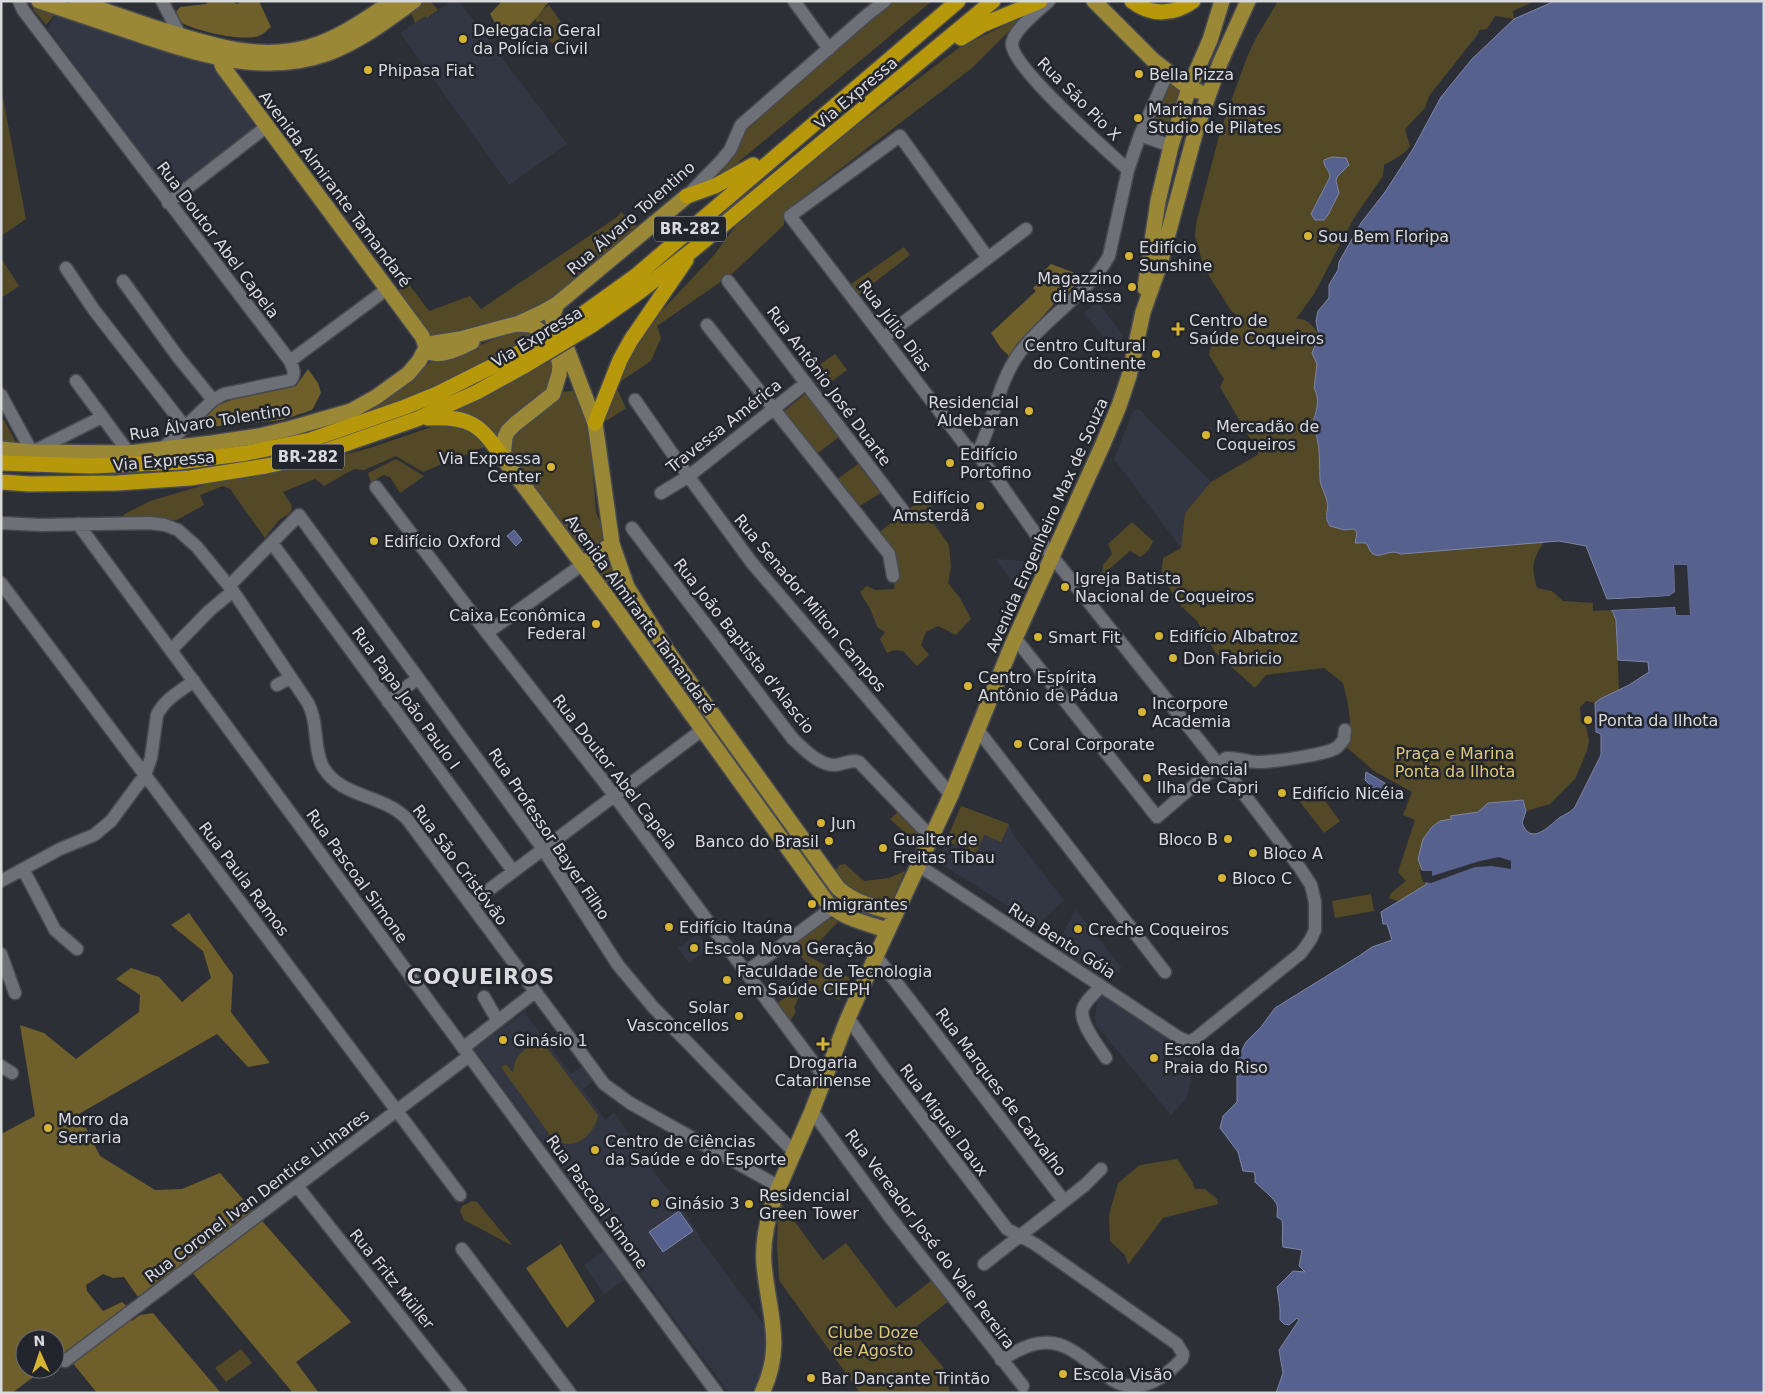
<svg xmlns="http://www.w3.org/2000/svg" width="1765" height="1394" viewBox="0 0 1765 1394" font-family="'DejaVu Sans',sans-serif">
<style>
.built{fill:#333643}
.green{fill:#534926}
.forest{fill:#6e5f2b}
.water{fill:#56618e;stroke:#7d85a6}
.pier{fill:#2d2f36}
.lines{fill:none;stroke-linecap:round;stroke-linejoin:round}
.minor-casing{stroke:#484a50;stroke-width:15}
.major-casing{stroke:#484a50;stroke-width:18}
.highway-casing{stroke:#484a50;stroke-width:18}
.minor{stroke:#6e7078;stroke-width:12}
.major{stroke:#9a8837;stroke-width:15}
.highway{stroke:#b7980b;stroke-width:15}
.highway-bridge-casing{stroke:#484a50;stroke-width:18;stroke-linecap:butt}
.highway-bridge{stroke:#b7980b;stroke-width:15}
.poi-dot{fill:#d6b534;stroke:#23252c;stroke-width:2}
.labels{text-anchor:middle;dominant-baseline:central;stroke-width:5;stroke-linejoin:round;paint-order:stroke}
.shield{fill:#23252c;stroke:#a2a4a9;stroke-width:1}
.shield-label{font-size:15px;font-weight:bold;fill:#d8dade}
.poi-label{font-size:16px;fill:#d8dade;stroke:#23252c;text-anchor:start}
.street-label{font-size:16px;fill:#d8dade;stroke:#23252c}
.park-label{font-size:16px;fill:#dec776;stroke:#23252c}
.district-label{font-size:21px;font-weight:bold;letter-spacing:1px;fill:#d8dade;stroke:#23252c}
</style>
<rect width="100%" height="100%" fill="#2d2f36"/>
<path class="built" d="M451 1H459L567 144 509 185 400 33 426 16 428 18Z
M57 14 214 67 255 126 170 192 47 28Z
M1097 301 1123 335 1117 354 1084 313Z
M1139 409 1211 482 1185 513 1181 548 1114 459 1133 411Z
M995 559 1024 561 1017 587Z
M961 806 1009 824 1012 833 1064 900 1038 925 938 862Z
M1076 910 1122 968 1106 982 1054 948Z
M698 934 709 948 689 963 678 948Z
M1104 989 1175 1042 1192 1073 1187 1098 1171 1115 1096 1025 1095 1018 1097 1001Z
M524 1012 571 1074 584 1065 595 1080 583 1089 605 1120 614 1112 661 1181 679 1202 700 1236 678 1252 699 1237 767 1329 763 1368 753 1393H729L474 1049Z
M607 1249 628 1278 604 1294 584 1265Z"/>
<path class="green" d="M423 1H430L438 10 427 18 426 16 415 23 410 10Z
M891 1H932L724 174 713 178 741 134Z
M1278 1H1535L1513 11 1514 19 1495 16 1487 29 1479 30 1478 34 1429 96 1425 108 1405 129 1410 146C1403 156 1394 159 1384 165L1383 176 1354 218 1314 294 1296 319C1306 317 1315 327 1319 336V340L1314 347 1317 364 1314 387 1317 394V406L1312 425C1321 442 1319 461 1320 479 1321 487 1326 494 1327 502 1328 507 1326 513 1325 517L1344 530 1354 529 1356 531 1359 544 1366 543C1369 546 1369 551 1373 554 1381 559 1391 548 1401 554L1544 542C1532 560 1531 567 1537 588L1552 591 1563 601 1593 603V611L1612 610 1616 620 1619 690 1600 699 1595 703 1586 701 1580 708 1581 723 1586 726 1589 741 1587 751 1575 779 1550 804 1526 811 1525 805 1488 803 1478 812 1451 816 1452 819 1427 884 1399 902 1389 898 1391 893 1406 881 1398 872 1415 820 1403 815 1412 792 1374 771 1344 745 1350 738V721L1348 704 1343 683 1324 668 1266 675 1255 688 1215 652 1197 621 1181 606 1161 576 1163 558 1181 548 1185 513 1211 482 1259 454 1220 387 1224 379 1209 355C1213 331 1232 336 1239 321L1237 316 1230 309 1204 268 1195 236 1196 224 1220 132 1247 57 1256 38Z
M549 5 568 32 552 44 533 16Z
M34 6 55 14 46 25 33 9Z
M1024 16 972 68 784 212V225L732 274 657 326 661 338 651 361 615 385 626 408 606 421 613 384 641 333 714 255 745 214 851 130 960 47Z
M1171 81 1182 89 1167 134 1150 132Z
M1 88 26 219 1 236Z
M621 212 639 228 549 304 478 332 434 336 424 327 397 292 408 283 429 311 470 296 481 309 617 217Z
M904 247 910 255 856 297 848 286Z
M1 258 19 286 1 298Z
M518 329 540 334 470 371 420 394 347 420 412 377 434 359 471 349Z
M835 354 847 370 821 389 809 372Z
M553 359 556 365 550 388 522 411 498 440 470 415 452 413 504 386Z
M572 391 578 393 589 422 596 512C599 522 605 528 607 538L584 556 509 456V439L549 401 562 392Z
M805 394 839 437 814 456 781 414Z
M1 420H4L18 446 1 443Z
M449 421 465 424 489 445 423 472 396 456 364 470 354 469 324 486 315 479 283 492 291 504 292 509 290 513 279 520 265 538 230 489 223 486 200 495 204 505 177 520 126 518 123 515 150 501 211 483 253 477 304 465 370 448Z
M396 459 424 476 400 493 390 477 383 475 371 483 368 473Z
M858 464 881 493 858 507 833 482Z
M936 488 943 498 925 511 949 545 951 567 948 583 960 598 971 619 956 635 938 626 926 632 921 645 929 655 917 666 903 651 894 650 887 653 880 639 885 632 878 628 870 609 860 592 867 586 875 590 894 589 895 570 872 538Z
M1132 522 1153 541C1150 549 1147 553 1140 557L1130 551 1093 583 1087 591V583L1103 571V565L1112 554 1108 544Z
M610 552 617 579 608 581 605 587 591 565Z
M1314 786 1340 821 1324 833 1297 798Z
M961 806 1009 824 1001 842 984 835 976 853 946 841Z
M901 809 922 833 916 843 890 819Z
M845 864 864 881 889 878 905 871 889 908 848 892 833 872 840 865Z
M1371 894 1374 911 1335 918 1332 901Z
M826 917 839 921 806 955 850 978 839 1000 805 983 794 1008 796 1012 788 1024 775 1005 815 975 792 944Z
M527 1048H547L598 1115C596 1129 585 1141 571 1144 566 1145 559 1142 554 1141L501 1067 506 1064 513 1073C514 1061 517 1055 527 1048Z
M1177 1159 1192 1181 1195 1189H1205L1217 1199 1218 1204 1163 1218 1128 1265 1125 1255 1110 1241 1109 1215 1118 1183 1140 1165Z
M472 1201 477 1202 513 1246 464 1220 460 1211 462 1206Z
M781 1203 823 1260 846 1243 896 1308 932 1280 949 1301 912 1330 943 1367 950 1392 860 1393 779 1280 777 1245 778 1218Z
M241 1349 252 1363 226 1382 215 1368Z"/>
<path class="forest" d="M209 1H230L237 4 243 1H259L271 27C266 31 262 36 255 37 234 40 196 31 178 21L176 12 180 7 206 4Z
M502 1H550C542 8 534 25 524 28 519 29 513 28 507 29L506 38 496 25 490 14Z
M1051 264 1083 276V279L1054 304 1034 326 1016 345 1010 357 1000 347 991 333 1036 291 1033 288 1046 275 1043 272Z
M308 369 318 383 321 393 312 410 282 420 198 428 196 431 193 430C202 397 268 393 296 386Z
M189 913 233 975 231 1012 270 1063 248 1067 217 1034 79 1114 100 1156 155 1190 182 1189 220 1173 351 1322 296 1362 319 1393H293L186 1265 161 1279 138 1297 124 1277 113 1278 103 1274 86 1285 87 1291 103 1311 122 1302 127 1306 132 1321 140 1315 153 1313 221 1393H97L67 1356 60 1357 55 1361V1339H25V1369H44L12 1393H1V1134L35 1116 20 1025 44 1033 76 1059 139 1012 140 995 116 979 131 968 159 977 182 1002 211 978 203 951 171 925Z
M561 1244 595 1301 567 1328 526 1268Z"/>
<path class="water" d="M1555 1H1764V1393H1276L1283 1373 1279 1350 1299 1320 1297 1318 1289 1325 1284 1324 1280 1320V1309L1277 1287 1293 1271 1305 1272 1299 1266 1302 1250 1283 1247C1281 1237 1284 1229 1282 1220L1277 1217C1277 1213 1278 1209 1277 1205 1276 1200 1260 1187 1255 1182V1175L1254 1172 1243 1171 1238 1152 1220 1128 1223 1116 1237 1102V1060L1246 1042 1261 1027 1275 1008 1359 956 1372 947 1392 940 1387 924H1383L1381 912 1427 884 1418 859 1423 839 1432 827 1440 821 1452 819 1450 816 1478 812 1488 803 1523 800 1526 811 1522 823C1531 846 1548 827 1559 818 1565 814 1570 813 1575 807L1601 755V734L1596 732 1595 703 1600 699 1629 685 1649 672 1648 662 1618 660 1616 620 1612 610 1675 607 1676 615 1690 614 1686 565 1674 566 1675 592 1669 596 1607 599 1586 546 1559 541 1401 554C1390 548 1381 559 1373 554 1369 551 1369 547 1366 543H1355L1357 533 1354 529 1344 530 1330 526C1322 513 1330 512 1327 501 1325 493 1320 486 1320 478 1319 461 1321 441 1312 425 1316 412 1321 400 1314 388L1317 364 1312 353 1319 336 1316 321 1318 311 1329 298V285L1338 270 1339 262 1361 223 1385 192 1413 149 1441 97 1472 59 1514 19Z
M1332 157 1346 158 1349 165 1337 177 1336 181 1339 193 1328 215 1324 220H1315L1311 214 1330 177C1330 170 1323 167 1324 160Z
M514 530 522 540 516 546 507 536Z
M1366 772 1385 783V790L1373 788 1365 780Z
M679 1211 693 1231 663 1252 649 1232Z"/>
<path class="pier" d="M1674 565H1687L1690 615H1676L1675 607 1609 610 1612 608 1675 604 1678 606V613L1687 612 1684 567 1677 568 1678 592 1670 598 1607 602 1605 600 1669 596 1675 592Z
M1499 857 1511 861V869L1492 866 1475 867 1431 883 1423 882 1419 869 1423 871H1432V876L1480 861Z"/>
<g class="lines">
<defs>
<path id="minor" d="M19 1 23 10 290 361C293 369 296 373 291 380L224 394 213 400 162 449
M162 1 180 35
M794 1 829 49
M1049 1C1039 10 1012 31 1012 44 1012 68 1107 150 1128 170
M1140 135 1171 146
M687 196 722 160 730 150 741 125 867 15 885 1
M168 203 266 127
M66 268 94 310 185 427
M123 281 178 357 213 400
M728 281 904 512
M707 325 889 554 893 576
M883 338 1026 229
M290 361 387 289
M76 381 129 453
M1 395 32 452 102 417
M635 400 686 473 752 563 951 795
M977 454 966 446 790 216 900 136 988 258
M376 487 487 633 601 778 825 1078
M661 493 689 476 806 383
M1 523 41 525 150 523 165 525 178 530 197 547 233 591 308 703C310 707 312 712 313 717 317 733 315 752 323 767 341 798 383 794 407 819L604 1084 630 1103 778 1186
M78 524 717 1393
M632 528 793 739C804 749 819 766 836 765 844 764 851 759 859 762L931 837
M272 543 513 871
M1 583 460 1195
M229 586 299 515 543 849 618 965 653 1007 794 1152
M487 633 583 564
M1015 638 1157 817 1226 758C1236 757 1247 762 1257 762 1273 762 1324 755 1336 748 1339 746 1342 742 1344 739L1345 730
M171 650 209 611 233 591
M277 685 290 678
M388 702 418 678
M978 730 1165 972
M918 865 1178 1037 1189 1042 1196 1038 1301 953 1311 939 1315 930V902L1311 885 1300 868 1225 769 1219 765 1047 550 997 479 977 454C993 424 997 387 1016 358 1041 320 1088 295 1109 256L1128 170 1140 135 1168 72
M23 869 55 930 77 949
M1 881 60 849 94 835 111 821 145 775 151 758 157 715C164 700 180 691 194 681
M470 904 702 730
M1 954 15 993
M876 956 1064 1201
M746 972 832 908
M1101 986C1096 992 1086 1000 1083 1008 1078 1022 1099 1047 1106 1058
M484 997 498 1021
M848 1018 884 1068 1007 1229 1035 1244 1177 1344 1183 1354 1182 1359C1165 1377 1143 1394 1116 1382 1104 1376 1093 1365 1082 1357 1072 1350 1063 1344 1051 1343 1033 1341 1016 1351 1001 1360
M463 1048 535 992
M1 1066 12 1073
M812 1111 889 1216 1023 1386
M297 1186 461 1393
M462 1249 570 1393
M984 1264 1085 1185 1101 1169
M65 1361 469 1056"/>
<path id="major" d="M39 1C72 12 104 23 137 34 198 54 262 76 326 54 359 42 386 21 414 1
M76 1C103 10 129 19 156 28 204 43 258 62 309 47 340 38 366 19 393 1
M1094 1 1154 61 1189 88 1198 91
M220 59 223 67 422 336C425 341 425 348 429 351 438 359 463 347 472 342
M1145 288 1158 201 1171 146 1189 88 1210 40 1222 1
M557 304 552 317 553 322 562 336 595 423 612 544 627 587 670 655 838 888C853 902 876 908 895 913
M517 324 543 312 557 304 687 196
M1 449 32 452 129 453 212 443 259 436 292 428 351 411 376 397 408 374 419 361 426 348 434 343 460 339 516 324 532 325 545 335 558 356 560 366 559 374 553 394 515 424 508 431 505 437 503 458 610 601 826 901C840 918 866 923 887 930
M583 564 612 544
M762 1393C785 1345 768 1312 764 1264 762 1242 768 1217 775 1196L812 1111 848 1018 876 956 951 795 1012 645 1103 444 1119 406 1129 376 1143 312 1160 264 1196 130 1220 63 1248 1"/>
<path id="highway" d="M1132 1C1151 16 1174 15 1193 1
M961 38 982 25 1040 1
M687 196 715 186 753 165
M580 316 637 275 958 1
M592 325 639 292 694 249 993 1
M428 418C470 416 480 424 503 458
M595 423 620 360 631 340 686 260
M1 463 91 466 180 462 247 453 310 440 405 407 437 394 515 355
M1 482 30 484 117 483 190 478 266 466 308 457 417 419 477 392 524 366"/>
</defs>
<use href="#minor" class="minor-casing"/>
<use href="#major" class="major-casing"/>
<use href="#highway" class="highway-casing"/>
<use href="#minor" class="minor"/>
<use href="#major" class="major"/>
<use href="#highway" class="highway"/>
<defs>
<path id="highway-bridge" d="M515 355 580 316
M524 366 592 325"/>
</defs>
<use href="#highway-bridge" class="highway-bridge-casing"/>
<use href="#highway-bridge" class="highway-bridge"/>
</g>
<g class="poi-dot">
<circle cx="463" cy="39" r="5"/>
<circle cx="368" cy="70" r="5"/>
<circle cx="1139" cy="74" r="5"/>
<circle cx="1138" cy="118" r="5"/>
<circle cx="1308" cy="236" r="5"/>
<circle cx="1129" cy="256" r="5"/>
<circle cx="1132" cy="287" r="5"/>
<path d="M1175.5 321.5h5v5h5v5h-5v5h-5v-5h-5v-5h5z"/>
<circle cx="1156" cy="354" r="5"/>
<circle cx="1029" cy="411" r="5"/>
<circle cx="1206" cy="435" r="5"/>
<circle cx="950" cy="463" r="5"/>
<circle cx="551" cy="467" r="5"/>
<circle cx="980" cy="506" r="5"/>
<circle cx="374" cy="541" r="5"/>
<circle cx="1065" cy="587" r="5"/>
<circle cx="596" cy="624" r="5"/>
<circle cx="1159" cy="636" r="5"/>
<circle cx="1038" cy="637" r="5"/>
<circle cx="1173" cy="658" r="5"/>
<circle cx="968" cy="686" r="5"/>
<circle cx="1142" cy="712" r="5"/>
<circle cx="1588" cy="720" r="5"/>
<circle cx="1018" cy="744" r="5"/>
<circle cx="1147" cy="778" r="5"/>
<circle cx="1282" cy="793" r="5"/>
<circle cx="821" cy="823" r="5"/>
<circle cx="1228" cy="839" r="5"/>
<circle cx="829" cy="841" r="5"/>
<circle cx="883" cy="848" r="5"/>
<circle cx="1253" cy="853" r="5"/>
<circle cx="1222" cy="878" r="5"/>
<circle cx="812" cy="904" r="5"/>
<circle cx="669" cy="927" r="5"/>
<circle cx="1078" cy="929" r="5"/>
<circle cx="694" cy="948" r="5"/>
<circle cx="727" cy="980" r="5"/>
<circle cx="739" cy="1016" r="5"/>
<circle cx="503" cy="1040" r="5"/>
<path d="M820.5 1036.5h5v5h5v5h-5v5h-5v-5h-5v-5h5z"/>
<circle cx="1154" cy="1058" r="5"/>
<circle cx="48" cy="1128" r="5"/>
<circle cx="595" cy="1150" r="5"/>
<circle cx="655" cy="1203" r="5"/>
<circle cx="749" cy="1204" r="5"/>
<circle cx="1063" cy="1374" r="5"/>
<circle cx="811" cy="1378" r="5"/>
</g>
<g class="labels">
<g class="shield">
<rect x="654" y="216.5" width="72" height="25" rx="4"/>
<rect x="272" y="444.5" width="72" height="25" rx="4"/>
</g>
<g class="shield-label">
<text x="690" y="229">BR-282</text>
<text x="308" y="457">BR-282</text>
</g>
<g class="poi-label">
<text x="473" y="30">Delegacia Geral<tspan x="473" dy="18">da Polícia Civil</tspan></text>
<text x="378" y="70">Phipasa Fiat</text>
<text x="1149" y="74">Bella Pizza</text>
<text x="1148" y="109">Mariana Simas<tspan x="1148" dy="18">Studio de Pilates</tspan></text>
<text x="1318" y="236">Sou Bem Floripa</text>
<text x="1139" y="247">Edifício<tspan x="1139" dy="18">Sunshine</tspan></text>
<text x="1122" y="278" text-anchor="end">Magazzino<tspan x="1122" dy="18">di Massa</tspan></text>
<text x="1189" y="320">Centro de<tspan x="1189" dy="18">Saúde Coqueiros</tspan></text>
<text x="1146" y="345" text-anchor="end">Centro Cultural<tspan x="1146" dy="18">do Continente</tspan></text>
<text x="1019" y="402" text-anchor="end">Residencial<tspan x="1019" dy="18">Aldebaran</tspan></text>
<text x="1216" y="426">Mercadão de<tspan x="1216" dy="18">Coqueiros</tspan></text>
<text x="960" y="454">Edifício<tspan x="960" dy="18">Portofino</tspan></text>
<text x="541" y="458" text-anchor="end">Via Expressa<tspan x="541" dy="18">Center</tspan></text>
<text x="970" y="497" text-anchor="end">Edifício<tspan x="970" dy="18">Amsterdã</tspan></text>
<text x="384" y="541">Edifício Oxford</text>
<text x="1075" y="578">Igreja Batista<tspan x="1075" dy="18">Nacional de Coqueiros</tspan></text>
<text x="586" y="615" text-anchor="end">Caixa Econômica<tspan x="586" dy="18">Federal</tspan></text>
<text x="1169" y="636">Edifício Albatroz</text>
<text x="1048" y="637">Smart Fit</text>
<text x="1183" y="658">Don Fabricio</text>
<text x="978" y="677">Centro Espírita<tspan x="978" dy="18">Antônio de Pádua</tspan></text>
<text x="1152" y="703">Incorpore<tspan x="1152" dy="18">Academia</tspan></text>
<text x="1598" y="720">Ponta da Ilhota</text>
<text x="1028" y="744">Coral Corporate</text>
<text x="1157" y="769">Residencial<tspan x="1157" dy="18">Ilha de Capri</tspan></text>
<text x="1292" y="793">Edifício Nicéia</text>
<text x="831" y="823">Jun</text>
<text x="893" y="839">Gualter de<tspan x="893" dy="18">Freitas Tibau</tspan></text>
<text x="1218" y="839" text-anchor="end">Bloco B</text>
<text x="819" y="841" text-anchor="end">Banco do Brasil</text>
<text x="1263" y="853">Bloco A</text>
<text x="1232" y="878">Bloco C</text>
<text x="822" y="904">Imigrantes</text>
<text x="679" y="927">Edifício Itaúna</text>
<text x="1088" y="929">Creche Coqueiros</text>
<text x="704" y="948">Escola Nova Geração</text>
<text x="737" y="971">Faculdade de Tecnologia<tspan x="737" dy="18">em Saúde CIEPH</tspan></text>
<text x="729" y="1007" text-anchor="end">Solar<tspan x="729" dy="18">Vasconcellos</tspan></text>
<text x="513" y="1040">Ginásio 1</text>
<text x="1164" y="1049">Escola da<tspan x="1164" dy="18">Praia do Riso</tspan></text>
<text x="823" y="1062" text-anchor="middle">Drogaria<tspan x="823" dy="18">Catarinense</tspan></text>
<text x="58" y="1119">Morro da<tspan x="58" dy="18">Serraria</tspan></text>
<text x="605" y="1141">Centro de Ciências<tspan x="605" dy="18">da Saúde e do Esporte</tspan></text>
<text x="759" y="1195">Residencial<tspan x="759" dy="18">Green Tower</tspan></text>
<text x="665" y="1203">Ginásio 3</text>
<text x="1073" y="1374">Escola Visão</text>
<text x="821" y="1378">Bar Dançante Trintão</text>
</g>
<g class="street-label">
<text transform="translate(856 93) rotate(-40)">Via Expressa</text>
<text transform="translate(1079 99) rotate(45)">Rua São Pio X</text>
<text transform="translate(335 189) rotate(53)">Avenida Almirante Tamandaré</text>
<text transform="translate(631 218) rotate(-41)">Rua Álvaro Tolentino</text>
<text transform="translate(218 240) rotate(53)">Rua Doutor Abel Capela</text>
<text transform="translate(895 326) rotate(53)">Rua Júlio Dias</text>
<text transform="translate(537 337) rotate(-31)">Via Expressa</text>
<text transform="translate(829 386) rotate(53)">Rua Antônio José Duarte</text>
<text transform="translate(210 422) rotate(-9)">Rua Álvaro Tolentino</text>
<text transform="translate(724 426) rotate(-38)">Travessa América</text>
<text transform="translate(164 461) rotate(-5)">Via Expressa</text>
<text transform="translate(1047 525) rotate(-66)">Avenida Engenheiro Max de Souza</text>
<text transform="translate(810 603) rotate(50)">Rua Senador Milton Campos</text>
<text transform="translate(640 614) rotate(54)">Avenida Almirante Tamandaré</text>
<text transform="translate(744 646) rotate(52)">Rua João Baptista d'Alascio</text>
<text transform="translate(406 698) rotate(54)">Rua Papa João Paulo I</text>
<text transform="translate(615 772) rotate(52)">Rua Doutor Abel Capela</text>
<text transform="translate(549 834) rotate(56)">Rua Professor Bayer Filho</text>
<text transform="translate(460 865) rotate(53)">Rua São Cristóvão</text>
<text transform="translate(357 876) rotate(54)">Rua Pascoal Simone</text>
<text transform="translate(244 879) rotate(53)">Rua Paula Ramos</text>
<text transform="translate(1062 941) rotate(33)">Rua Bento Góia</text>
<text transform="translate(1001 1092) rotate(53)">Rua Marques de Carvalho</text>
<text transform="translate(944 1120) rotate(53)">Rua Miguel Daux</text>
<text transform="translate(257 1196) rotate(-37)">Rua Coronel Ivan Dentice Linhares</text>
<text transform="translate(597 1202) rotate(54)">Rua Pascoal Simone</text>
<text transform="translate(930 1239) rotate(53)">Rua Vereador José do Vale Pereira</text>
<text transform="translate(392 1279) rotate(51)">Rua Fritz Müller</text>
</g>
<g class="park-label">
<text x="1455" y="753">Praça e Marina<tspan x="1455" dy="18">Ponta da Ilhota</tspan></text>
<text x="873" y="1332">Clube Doze<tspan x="873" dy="18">de Agosto</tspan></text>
</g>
<g class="district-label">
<text x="481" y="977">COQUEIROS</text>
</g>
</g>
<rect width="1765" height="1394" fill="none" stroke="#d8dade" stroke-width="5"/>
<g transform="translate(40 1354) rotate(357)"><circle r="24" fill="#23252c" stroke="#6b6d73"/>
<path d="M0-4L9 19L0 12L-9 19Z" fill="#d6b534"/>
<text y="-8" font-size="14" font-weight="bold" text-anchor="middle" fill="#d8dade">N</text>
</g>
</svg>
